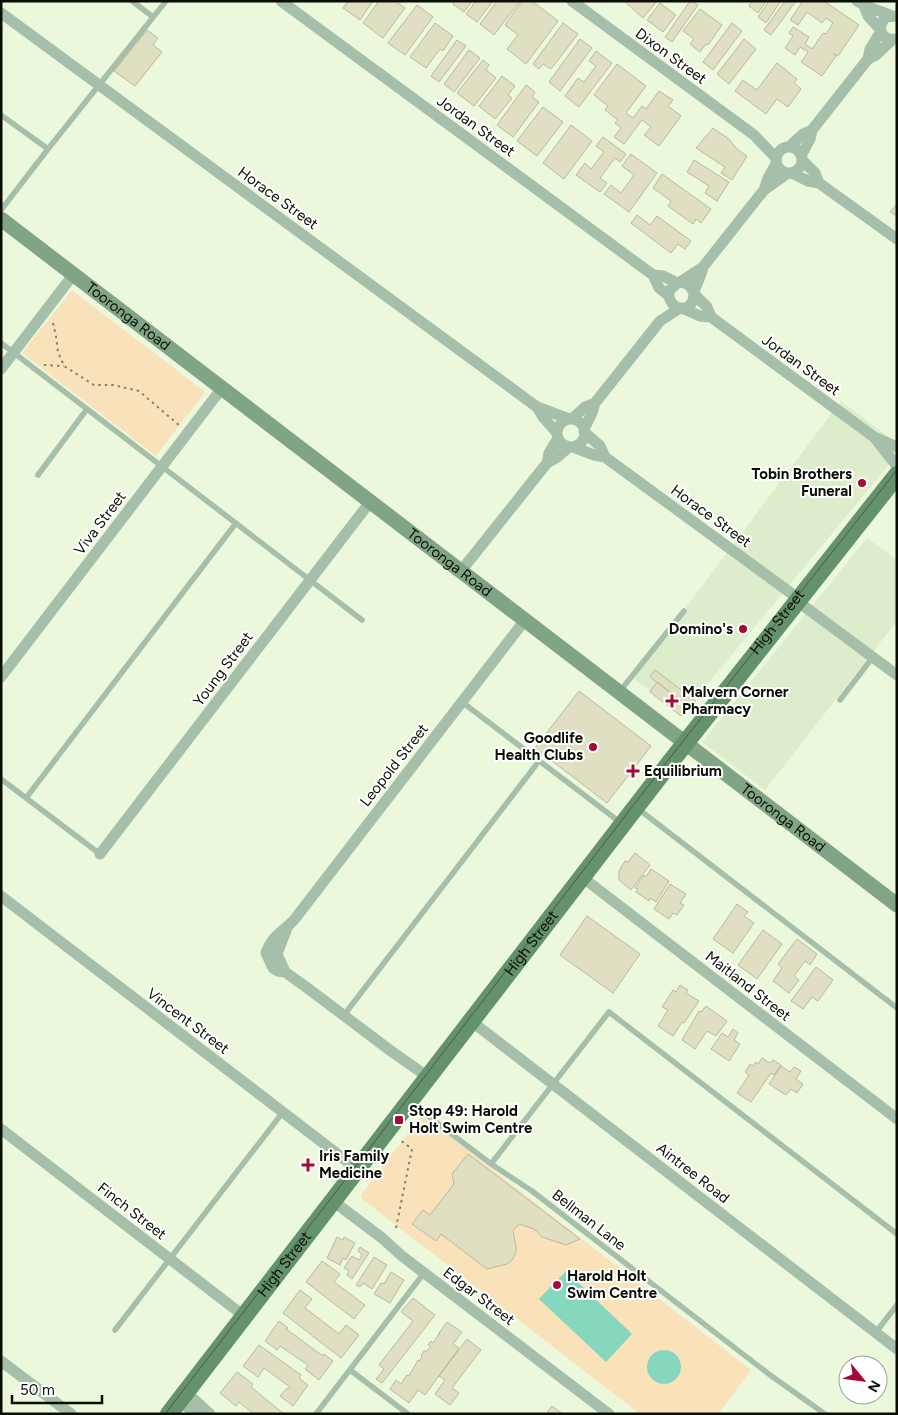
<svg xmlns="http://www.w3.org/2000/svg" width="898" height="1415" viewBox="0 0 898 1415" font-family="Figtree,sans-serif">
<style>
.built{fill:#ddecca}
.green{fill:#f9e2ba}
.water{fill:#85d7bd}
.building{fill:#e0dfc2;stroke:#bab99c}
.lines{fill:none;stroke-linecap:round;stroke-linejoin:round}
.path{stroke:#7b8371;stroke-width:2;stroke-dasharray:2.5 4;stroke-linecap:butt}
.service{stroke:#a6bfaa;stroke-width:5.5}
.minor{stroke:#a6bfaa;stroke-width:11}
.secondary{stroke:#80a586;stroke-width:15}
.primary{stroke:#64926d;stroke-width:18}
.tram{stroke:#4f5647;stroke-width:1}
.poi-dot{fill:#a50936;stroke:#fff;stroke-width:2}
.labels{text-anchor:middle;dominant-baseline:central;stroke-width:4;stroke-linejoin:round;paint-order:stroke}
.street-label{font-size:15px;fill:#0a0e05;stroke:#fff}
.poi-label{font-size:15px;font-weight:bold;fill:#0a0e05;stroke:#fff;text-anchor:start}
</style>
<rect width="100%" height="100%" fill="#ebf8dc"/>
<path class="built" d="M841 401 897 443V455L681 716 633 678Z
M867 538 897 560V621L765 790 702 742Z"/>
<path class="green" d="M72 290 205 392 156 456 22 353Z
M422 1115 751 1370 718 1414H640L362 1199 361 1195Z"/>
<path class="water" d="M566 1271 632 1334 606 1362 539 1299Z
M647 1367a17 17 0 1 1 34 0a17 17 0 1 1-34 0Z"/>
<path class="building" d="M348 1H373L360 20 343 8Z
M379 1H395L405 8 383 38 363 23Z
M455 1H472L464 12 453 4Z
M476 1H493L477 22 466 14Z
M497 1H520L494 35 480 24Z
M522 1H532L558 21 526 64 507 49 518 35 505 25Z
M624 1H657L643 18Z
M690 1 698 5 672 42 665 37Z
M752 1H766L758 13 749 6Z
M769 1H781L766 23 758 17Z
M785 1H796L771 35 764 30Z
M803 1H824L859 25 838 56 833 53 836 56 822 76 801 62 808 52 800 47 795 55 785 48 793 36 789 33 793 27 809 37 805 44 812 49 823 33 826 34 833 23 826 18 822 23 807 12 798 25 790 20Z
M660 3 676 15 663 32 647 20Z
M417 5 433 17 405 55 388 43Z
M700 9 722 25 708 45 706 44 700 52 690 44 694 39 683 31Z
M435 23 453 36 443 51 440 49 426 68 410 57Z
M563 23 578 34 551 69 543 64 539 69 533 64Z
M732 23 742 31 713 70 703 62Z
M147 30 158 38 153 45 162 52 135 86 114 71Z
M580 39 592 48 560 91 549 82Z
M744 39 756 49 729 84 717 74Z
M457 40 466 46 439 82 431 76Z
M469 50 480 58 454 92 444 84Z
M596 51 612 63 579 107 565 96 578 78 584 82 596 66 589 61Z
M483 60 489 65 486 70 496 78 474 106 457 93Z
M777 63 797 79 794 83 801 89 788 107 777 99 766 114 735 91 743 80 757 90Z
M617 64 646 86 626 113 633 118 642 106 646 109 659 91 673 100 668 106 681 116 659 146 644 135 651 127 642 120 624 144 614 137 621 128 615 123 618 120 605 110 608 106 594 95Z
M502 76 515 86 508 95 512 98 495 119 479 106Z
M526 85 535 92 532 97 539 102 513 137 497 125Z
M543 107 563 122 537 156 517 141Z
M571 125 592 141 564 179 543 163Z
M713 128 729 139 737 149 747 156 732 180 721 173 725 167 696 148Z
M603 137 626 154 620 162 615 158 600 178 607 183 600 192 576 175 585 163 591 169 604 152 596 146Z
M631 154 657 173 629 212 604 194 611 185 621 193 634 175 622 166Z
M694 160 729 182 717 201 705 193 709 186 687 172Z
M662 174 711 209 701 223 696 219 693 224 668 206 671 201 653 188Z
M897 204V216L890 212Z
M637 215 650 225 657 216 691 241 685 249 678 244 671 253 631 223Z
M655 670 696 701 689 707 650 677Z
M657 682 689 707 681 716 650 692Z
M579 691 651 746 607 803 535 748Z
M635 853 650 865 631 890 619 880V871L625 861 628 862Z
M651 869 669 881 656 902 650 898 649 901 636 892 638 889 635 888 644 875 646 877Z
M670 884 686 894 680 903 684 905 677 915 673 913 669 919 654 909Z
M737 904 748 912 744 916 754 923 733 953 713 939Z
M587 916 640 954 613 993 560 955Z
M763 930 782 944 757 979 738 965Z
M797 939 817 954 810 965 805 961 794 976 799 980 789 993 773 981 782 968 778 964Z
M816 967 833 980 818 1001 812 997 803 1009 791 1001Z
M680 985 688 990 686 993 699 1001 684 1023 682 1022 673 1036 658 1026 668 1010 662 1007 673 990 676 992Z
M706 1006 727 1021 716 1036 707 1031 695 1049 682 1040 699 1011 701 1012Z
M733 1029 738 1033 734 1040 740 1044 729 1061 711 1049 722 1033 728 1037Z
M762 1058 770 1063 773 1060 781 1065 774 1075 771 1073 751 1102 737 1093 749 1075 745 1072 750 1064 753 1066 756 1062 758 1064Z
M781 1066 790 1072 794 1067 801 1071 796 1079 803 1084 797 1093 791 1089 786 1095 769 1084Z
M468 1154 580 1239 566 1245 542 1237 534 1229 519 1224 513 1231 516 1246V1253L512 1260 507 1264 487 1269 441 1234 436 1241 412 1224 423 1210 430 1215 454 1184 452 1174Z
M337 1237 343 1240 344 1237 355 1243 346 1260 343 1258 340 1265 327 1258Z
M360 1247 369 1253 352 1279 347 1275 349 1271 344 1268 352 1256 359 1260 362 1255 358 1251Z
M374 1257 387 1265 372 1289 363 1283 360 1287 356 1285Z
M322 1261 340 1274 334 1282 365 1305 354 1319 306 1282Z
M391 1272 404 1280 390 1303 374 1294 381 1283 384 1284Z
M300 1290 312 1299 305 1308 339 1334 346 1325 359 1335 341 1358 283 1313Z
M413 1298 435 1315 382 1383 376 1379 384 1369 379 1365 413 1321 401 1312Z
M279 1321 288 1328 286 1329 323 1356 324 1354 333 1361 319 1380 305 1369 308 1365 280 1346 277 1350 265 1341Z
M447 1322 462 1332 453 1344 459 1348 425 1395 418 1390 409 1403 390 1389 396 1380 401 1384 407 1375 409 1376 418 1360 420 1361 422 1357 421 1356 424 1351H427L431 1346 428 1345 431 1341 433 1343 439 1334 440 1335 439 1333Z
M467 1339 481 1350 452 1388 459 1393 450 1405 435 1394 445 1380 439 1376Z
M259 1345 301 1375 299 1378 308 1385 293 1406 280 1396 287 1388 288 1389 290 1387 264 1368 258 1377 243 1366Z
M237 1372 253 1384 251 1387 284 1414H254L239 1402 236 1406 220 1393Z
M552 1406 563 1414H546Z"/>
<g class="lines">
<path class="path" d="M53 323 56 336 58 352 64 366 94 385H113L139 391 180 426
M44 365 64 366
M396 1228 412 1149 400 1140"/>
<path class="service" d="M132 1 153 17
M1 115 48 149 166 1
M1 210 48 149
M1 343 362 620
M38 475 87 409
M620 691 684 611
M840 700 873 657
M462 702 621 823
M1 779 100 854
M26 798 236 523
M637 808 897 1008
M344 1015 539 761
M411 1103 491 1164 532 1191 770 1375 825 1414
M491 1164 609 1012 897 1234
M115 1330 283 1112
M876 1332 897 1305
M350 1370 408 1414
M316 1414 424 1273"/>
<path class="minor" d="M281 1 653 275 659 288 668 295
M572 1 754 135 776 158
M857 1C866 7 880 11 890 15
M864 6 868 16 880 29
M1 13 537 407 569 419
M897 16 886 17C875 27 882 42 897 39
M868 59 876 55 892 40
M776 160a13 13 0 1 1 26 0a13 13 0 1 1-26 0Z
M789 147 803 134 812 130
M801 156 810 139 812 130 868 59 870 49 881 31
M802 160 815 173 819 183 897 239
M792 173 808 181 819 183
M764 190 788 173
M653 275 663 276 677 283
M680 282 703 267 764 190 768 178 776 164
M693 291C690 285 685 281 677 283L669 291C667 303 681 316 691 304 695 299 693 294 695 289 698 281 701 276 703 267
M694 294 707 307 711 317
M682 308 700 316 711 317 874 437 897 466
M1 369 73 275
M537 407 543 417 557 433
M572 419 585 407 595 403
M557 433a14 14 0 1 1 28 0a14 14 0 1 1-28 0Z
M584 429 592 413 595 403 660 321 680 308
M584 432 600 446 605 457 609 460 799 599
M874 437 897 447
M573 447 594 455 605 457
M547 463 549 453 558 438
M461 571 547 463 556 458 569 447
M797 601 897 675
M1 677 222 388
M100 854 370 502
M582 877 897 1119
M1 896 357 1169
M285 972 277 954 287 928
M471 1021 897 1349
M428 1077 391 1051 306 987 285 972 278 971 273 968 266 953C273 934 282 933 294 920L525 620
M1 1129 244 1316
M333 1201 382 1238 402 1256 609 1414
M1 1361 71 1414
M186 1392 210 1414
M179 1401 197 1414"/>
<path class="secondary" id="s1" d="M1 219 897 905"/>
<path class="primary" id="s2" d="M169 1414 672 760 897 475"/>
<path class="tram" id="s3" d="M165 1414 669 759 897 470"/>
</g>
<g class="poi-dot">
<circle cx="862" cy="483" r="5"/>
<circle cx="743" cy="629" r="5"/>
<path d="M669.5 693.5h5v5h5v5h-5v5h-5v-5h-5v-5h5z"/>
<circle cx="593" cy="747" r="5"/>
<path d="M630.5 763.5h5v5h5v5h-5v5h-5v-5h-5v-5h5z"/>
<rect x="394" y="1115" width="10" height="10" rx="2.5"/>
<path d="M305.5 1157.5h5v5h5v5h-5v5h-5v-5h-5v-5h5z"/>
<circle cx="557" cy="1285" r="5"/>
</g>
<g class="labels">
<g class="street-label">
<text transform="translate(671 56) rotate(36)">Dixon Street</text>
<text transform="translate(476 126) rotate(36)">Jordan Street</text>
<text transform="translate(278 198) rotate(36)">Horace Street</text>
<text stroke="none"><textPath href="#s1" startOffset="160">Tooronga Road</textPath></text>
<text transform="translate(801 365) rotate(36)">Jordan Street</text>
<text transform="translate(711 516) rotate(36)">Horace Street</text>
<text transform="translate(100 523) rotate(-53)">Viva Street</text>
<text stroke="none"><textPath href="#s1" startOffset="565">Tooronga Road</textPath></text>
<text stroke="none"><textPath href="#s3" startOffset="1001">High Street</textPath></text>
<text transform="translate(223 669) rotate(-53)">Young Street</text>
<text transform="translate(394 765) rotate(-52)">Leopold Street</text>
<text stroke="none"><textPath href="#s1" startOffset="985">Tooronga Road</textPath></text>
<text stroke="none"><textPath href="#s2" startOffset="594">High Street</textPath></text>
<text transform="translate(748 986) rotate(38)">Maitland Street</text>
<text transform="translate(188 1021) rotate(37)">Vincent Street</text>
<text transform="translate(693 1173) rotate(38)">Aintree Road</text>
<text transform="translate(132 1211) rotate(38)">Finch Street</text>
<text transform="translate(589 1220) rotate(38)">Bellman Lane</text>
<text stroke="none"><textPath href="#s2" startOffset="189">High Street</textPath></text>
<text transform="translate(479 1296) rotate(37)">Edgar Street</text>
</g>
<g class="poi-label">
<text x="852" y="474" text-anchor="end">Tobin Brothers<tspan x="852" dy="17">Funeral</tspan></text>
<text x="733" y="629" text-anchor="end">Domino's</text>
<text x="682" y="692">Malvern Corner<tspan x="682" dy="17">Pharmacy</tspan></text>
<text x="583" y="738" text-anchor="end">Goodlife<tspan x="583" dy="17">Health Clubs</tspan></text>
<text x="644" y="771">Equilibrium</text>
<text x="409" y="1111">Stop 49: Harold<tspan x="409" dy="17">Holt Swim Centre</tspan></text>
<text x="319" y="1156">Iris Family<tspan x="319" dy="17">Medicine</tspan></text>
<text x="567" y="1276">Harold Holt<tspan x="567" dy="17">Swim Centre</tspan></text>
</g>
</g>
<rect width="898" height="1415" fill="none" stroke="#0a0e05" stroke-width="5"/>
<g transform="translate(863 1380) rotate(119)"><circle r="24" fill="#ffffff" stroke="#9d9f9b"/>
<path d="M0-4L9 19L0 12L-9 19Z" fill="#a50936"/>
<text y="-8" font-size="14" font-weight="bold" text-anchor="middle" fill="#0a0e05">N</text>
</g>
<path d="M12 1395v8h90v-8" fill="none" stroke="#0a0e05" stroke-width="2.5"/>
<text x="20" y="1395" font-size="15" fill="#0a0e05" stroke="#ffffff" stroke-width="4" paint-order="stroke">50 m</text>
</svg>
